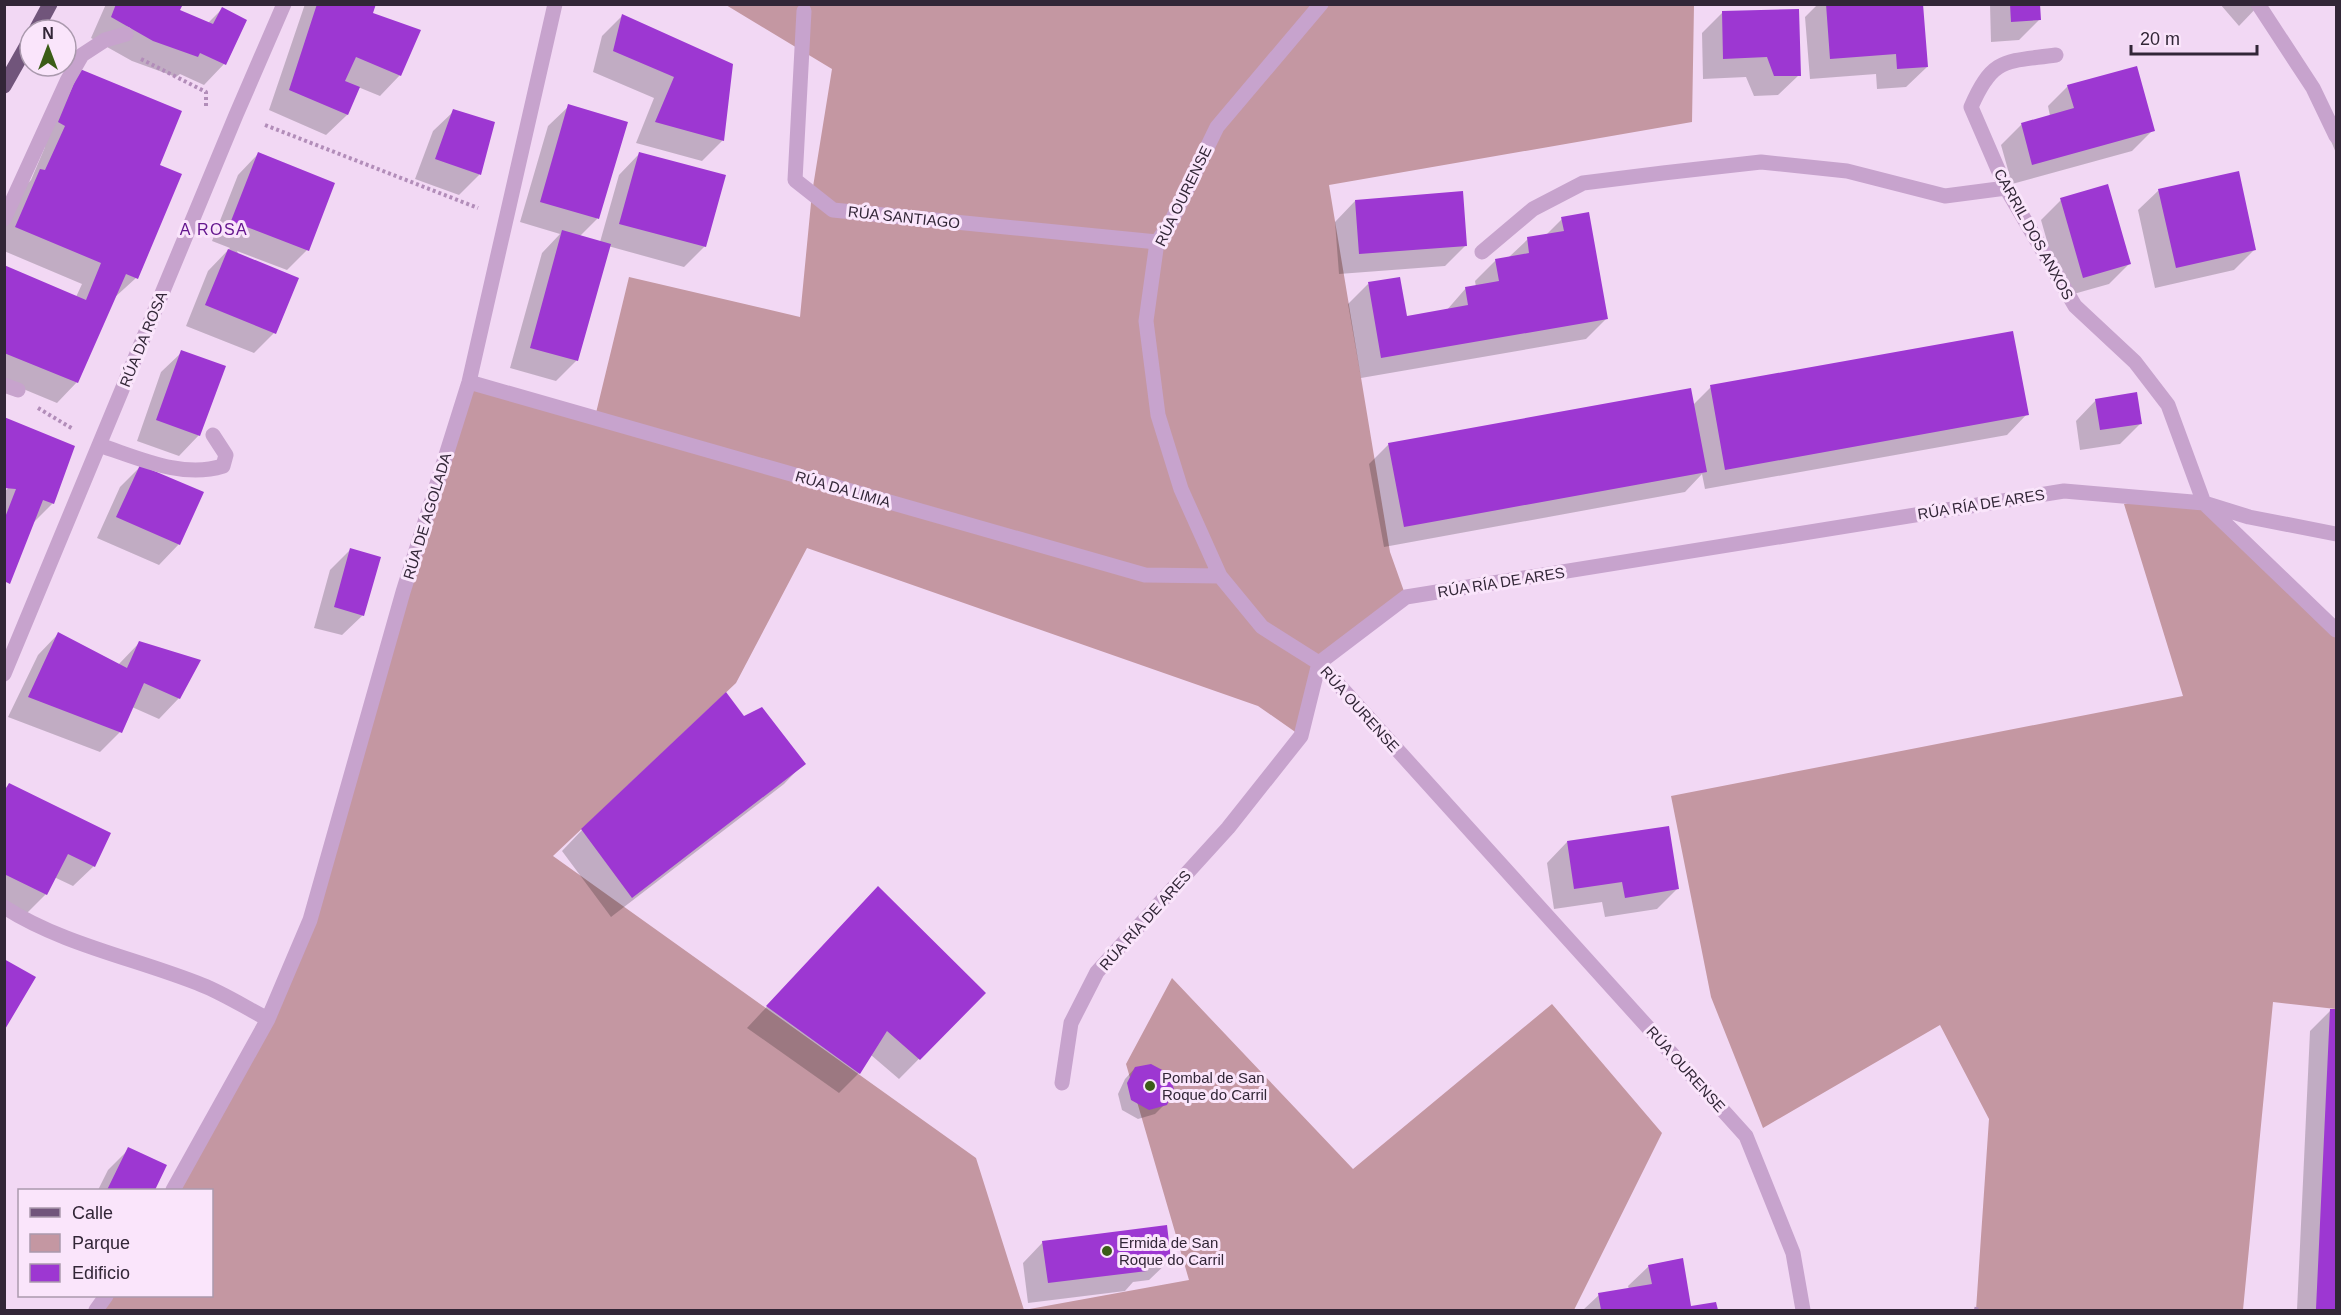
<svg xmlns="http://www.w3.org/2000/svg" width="2341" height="1315" viewBox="0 0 2341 1315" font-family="Helvetica,sans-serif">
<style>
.green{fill:#c497a2}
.shadow{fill:#0003}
.building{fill:#9d37d2}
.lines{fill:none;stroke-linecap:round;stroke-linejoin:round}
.path{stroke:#b28db9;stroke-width:4;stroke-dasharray:3 3;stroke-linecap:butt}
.minor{stroke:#c7a3cd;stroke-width:15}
.major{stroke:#71557b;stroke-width:15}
.poi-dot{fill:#3b5d17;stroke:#fae5fb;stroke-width:2}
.labels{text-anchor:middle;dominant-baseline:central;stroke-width:6;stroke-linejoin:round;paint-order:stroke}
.street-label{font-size:15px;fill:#322637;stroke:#fae5fb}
.poi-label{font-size:15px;fill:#322637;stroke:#fae5fb;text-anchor:start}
.neighbourhood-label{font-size:16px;letter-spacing:1.5px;fill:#64168e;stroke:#fae5fb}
</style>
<rect width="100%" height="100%" fill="#f2d8f4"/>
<path class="green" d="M726 5H1694L1692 122 1329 185 1390 552 1406 597 1319 663 1301 736 1258 706 807 548 736 683 553 856 976 1158 1024 1310 1189 1280 1126 1064 1172 978 1353 1169 1552 1004 1662 1133 1574 1310H96L106 1296H212V1190H173L310 920 469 382 595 417 629 277 800 317 812 193 832 69Z
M2204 503 2336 630V1009L2273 1002 2243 1310H1976L1989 1119 1940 1025 1763 1128 1711 997 1671 796 2183 696 2124 504Z"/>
<path class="shadow" d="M106 4H181L178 11 208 23 222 9 224 64 204 85 180 74 176 77 132 61 91 38Z
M305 4H375L371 14 400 75 380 96 358 87 347 115 326 135 269 110Z
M1818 4H1922L1927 67 1906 87 1877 89 1876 74 1810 79 1805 17Z
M1990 4H2039V20L2019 40 1991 42Z
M2220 4H2260L2239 26Z
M1723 12 1799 75 1778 95 1754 96 1746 77 1703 79 1702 33Z
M622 16 732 65 723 140 702 161 636 143 654 98 593 72 602 36Z
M81 70 158 166 136 278 114 298 77 382 57 403 4 381V267L76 297 82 284 4 251V227L20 191 31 180 45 147 38 143Z
M2068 86 2153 130 2132 151 2012 184 2001 145 2022 124 2050 116 2048 106Z
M569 106 597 219 579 237 600 242 619 175 639 154 705 246 684 267 608 246 577 360 556 381 510 368 542 253 560 234 520 222 548 126Z
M454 111 493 123 479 175 459 195 415 179 433 131Z
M2336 135V153L2331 141Z
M258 154 307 250 287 270 237 251 274 333 254 353 186 326 208 271 230 248 212 241 238 175Z
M2159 190 2254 250 2234 270 2155 288 2138 210Z
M2061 200 2129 264 2109 284 2063 297 2041 220Z
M1355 201 1466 245 1445 266 1339 274 1335 222Z
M1562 219 1606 319 1586 339 1361 378 1348 304 1368 284 1406 317 1446 311 1466 288 1476 287 1475 281 1496 260 1508 258 1528 239 1545 236Z
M182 352 199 435 179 456 137 441 161 372Z
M1711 387 2027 414 2007 435 1705 489 1702 474 1685 492 1384 547 1369 464 1389 444 1693 405Z
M2096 400 2141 423 2120 444 2080 450 2076 421Z
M4 419 53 503 32 524 4 587V492L10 486Z
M140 467 179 544 159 565 97 538 120 487Z
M350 550 363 615 342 635 314 628 330 570Z
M58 634 118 665 140 642 179 698 159 719 132 707 120 732 100 752 8 717 38 655Z
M743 718 804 763 784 784 611 917 562 851 582 830Z
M9 785 94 866 73 886 54 877 46 894 26 914 4 904V789Z
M1567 842 1677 889 1657 909 1605 917 1602 902 1554 909 1547 863Z
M858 909 984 993 899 1079 871 1055 859 1073 839 1093 747 1028Z
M2336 1010V1310H2297L2310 1031 2330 1011Z
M1135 1068 1165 1104 1155 1114 1138 1119 1122 1110 1118 1094 1125 1079Z
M129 1149 165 1166 154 1190H98L108 1170Z
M1043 1242 1170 1260 1149 1280 1133 1282 1125 1291 1028 1303 1023 1263Z
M1649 1266 1690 1308 1715 1304 1716 1310H1583L1599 1295 1629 1289 1628 1286Z"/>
<path class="building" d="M116 4H183L180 10 213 24 222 7 247 20 226 65 200 53 198 57 153 41 111 17Z
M317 4H376L373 13 421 30 401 76 356 57 345 81 360 87 348 115 289 90Z
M1826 4H1923L1928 67 1897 69 1896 54 1830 59Z
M2010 4H2040L2041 20 2011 22Z
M1799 9 1801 76H1774L1767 57 1723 59 1722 11Z
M622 14 733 64 724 141 655 122 674 77 613 51Z
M2137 66 2155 131 2032 165 2021 123 2074 108 2067 85Z
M80 69 182 111 160 165 182 174 138 279 126 274 78 383 4 353V265L86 300 101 263 15 227 40 169 45 170 65 126 58 122Z
M568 104 628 122 599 219 540 202Z
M453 109 495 122 481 175 435 159Z
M258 152 335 183 309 251 231 221Z
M639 152 726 175 706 247 619 224Z
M2239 171 2256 250 2176 268 2158 189Z
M2108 184 2131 264 2083 278 2060 198Z
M1463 191 1467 246 1359 254 1355 200Z
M1589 212 1608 319 1381 358 1368 282 1400 277 1407 316 1468 305 1465 287 1499 281 1495 259 1529 253 1527 237 1564 231 1561 217Z
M562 230 611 244 578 361 530 348Z
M228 249 299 278 276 334 205 305Z
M2013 331 2029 415 1725 470 1710 385Z
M181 350 226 366 200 436 156 420Z
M1691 388 1707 472 1404 527 1388 443Z
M2137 392 2142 424 2100 430 2095 399Z
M4 417 75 446 54 504 43 500 10 584 4 581V520L16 489 4 488Z
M140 465 204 492 180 545 116 517Z
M350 548 381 557 364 616 334 607Z
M58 632 127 668 139 641 201 660 180 699 144 683 122 733 28 697Z
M726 692 744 716 762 707 806 764 632 898 581 829Z
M9 783 111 833 95 867 68 854 47 895 4 874V792Z
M1669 826 1679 889 1625 898 1622 882 1574 889 1567 841Z
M878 886 986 993 920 1060 887 1031 860 1074 766 1006Z
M4 959 36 977 4 1031Z
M2330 1009H2336V1310L2316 1309Z
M1151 1064 1168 1073 1174 1089 1167 1105 1149 1110 1131 1100 1127 1083 1135 1067Z
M128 1147 167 1165 155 1190H107Z
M1167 1225 1171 1260 1146 1263 1147 1271 1048 1283 1042 1241Z
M1683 1258 1691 1306 1716 1302 1718 1310H1601L1598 1293 1652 1284 1648 1265Z"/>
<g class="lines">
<path class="path" d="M141 59 206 92V106
M265 125 478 208
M38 408 73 429
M1976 1310 1977 1305"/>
<path class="minor" d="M1321 4 1217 127 1171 222 1157 242 1146 321 1158 415 1181 489 1220 576 1262 627 1319 663 1746 1136 1793 1253 1803 1310
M2258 4 2313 88 2336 136
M804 11 795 180 833 210 1157 242
M2056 55C2006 62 1993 56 1971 107L2006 188 2075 306 2135 362 2168 405 2204 503 2249 517 2336 534
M4 219 67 81 82 55 105 40 126 34
M1482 252 1533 209 1583 183 1663 173 1761 162 1847 171 1945 196 2006 188
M469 382 1145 575 1220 576
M4 385 18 390
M99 445C139 458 182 479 223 466L226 455 213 435
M4 674 236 115 284 4
M4 907C63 945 138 959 202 985 225 994 246 1008 268 1019
M1062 1083 1071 1023 1097 972 1228 828 1301 736 1319 663 1406 597 2064 491 2204 503 2336 630
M173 1190 268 1019 310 920 403 592 469 382 555 4
M96 1310 106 1296"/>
<path class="major" d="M36 30 50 4
M4 86 30 40"/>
</g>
<g class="poi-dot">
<circle cx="1150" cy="1086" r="6"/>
<circle cx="1107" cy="1251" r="6"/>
</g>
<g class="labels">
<g class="street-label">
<text transform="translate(1183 196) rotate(-64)">RÚA OURENSE</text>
<text transform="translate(904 217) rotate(6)">RÚA SANTIAGO</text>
<text transform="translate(2034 234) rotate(61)">CARRIL DOS ANXOS</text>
<text transform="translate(143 339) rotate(-68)">RÚA DA ROSA</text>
<text transform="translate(843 489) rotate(16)">RÚA DA LIMIA</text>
<text transform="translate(1981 504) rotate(-9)">RÚA RÍA DE ARES</text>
<text transform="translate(427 516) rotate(-73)">RÚA DE AGOLADA</text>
<text transform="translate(1501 582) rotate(-9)">RÚA RÍA DE ARES</text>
<text transform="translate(1360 709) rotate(48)">RÚA OURENSE</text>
<text transform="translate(1145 920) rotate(-48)">RÚA RÍA DE ARES</text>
<text transform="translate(1686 1069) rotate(48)">RÚA OURENSE</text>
</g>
<g class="poi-label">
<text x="1162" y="1077">Pombal de San<tspan x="1162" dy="17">Roque do Carril</tspan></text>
<text x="1119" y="1242">Ermida de San<tspan x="1119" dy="17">Roque do Carril</tspan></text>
</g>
<g class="neighbourhood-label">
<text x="214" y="229">A ROSA</text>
</g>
</g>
<rect width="2341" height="1315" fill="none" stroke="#322637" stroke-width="12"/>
<rect x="18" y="1189" width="195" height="108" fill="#fae5fb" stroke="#aa99ad" stroke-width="1.5"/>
<rect x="30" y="1208" width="30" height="9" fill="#71557b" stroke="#aa99ad" stroke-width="1.5"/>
<text x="72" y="1219" font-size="18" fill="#322637">Calle</text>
<rect x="30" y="1234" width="30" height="18" fill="#c497a2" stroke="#aa99ad" stroke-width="1.5"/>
<text x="72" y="1249" font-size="18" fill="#322637">Parque</text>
<rect x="30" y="1264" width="30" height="18" fill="#9d37d2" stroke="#aa99ad" stroke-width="1.5"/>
<text x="72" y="1279" font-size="18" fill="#322637">Edificio</text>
<g transform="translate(48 48)"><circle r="28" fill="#fae5fb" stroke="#aa99ad" stroke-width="1.5"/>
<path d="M0-4.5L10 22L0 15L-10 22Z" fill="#3b5d17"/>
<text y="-9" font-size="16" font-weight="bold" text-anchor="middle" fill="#322637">N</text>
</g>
<path d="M2131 45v9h126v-9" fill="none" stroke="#322637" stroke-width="3"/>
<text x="2140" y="45" font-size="18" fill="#322637" stroke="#fae5fb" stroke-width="4.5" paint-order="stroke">20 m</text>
</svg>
